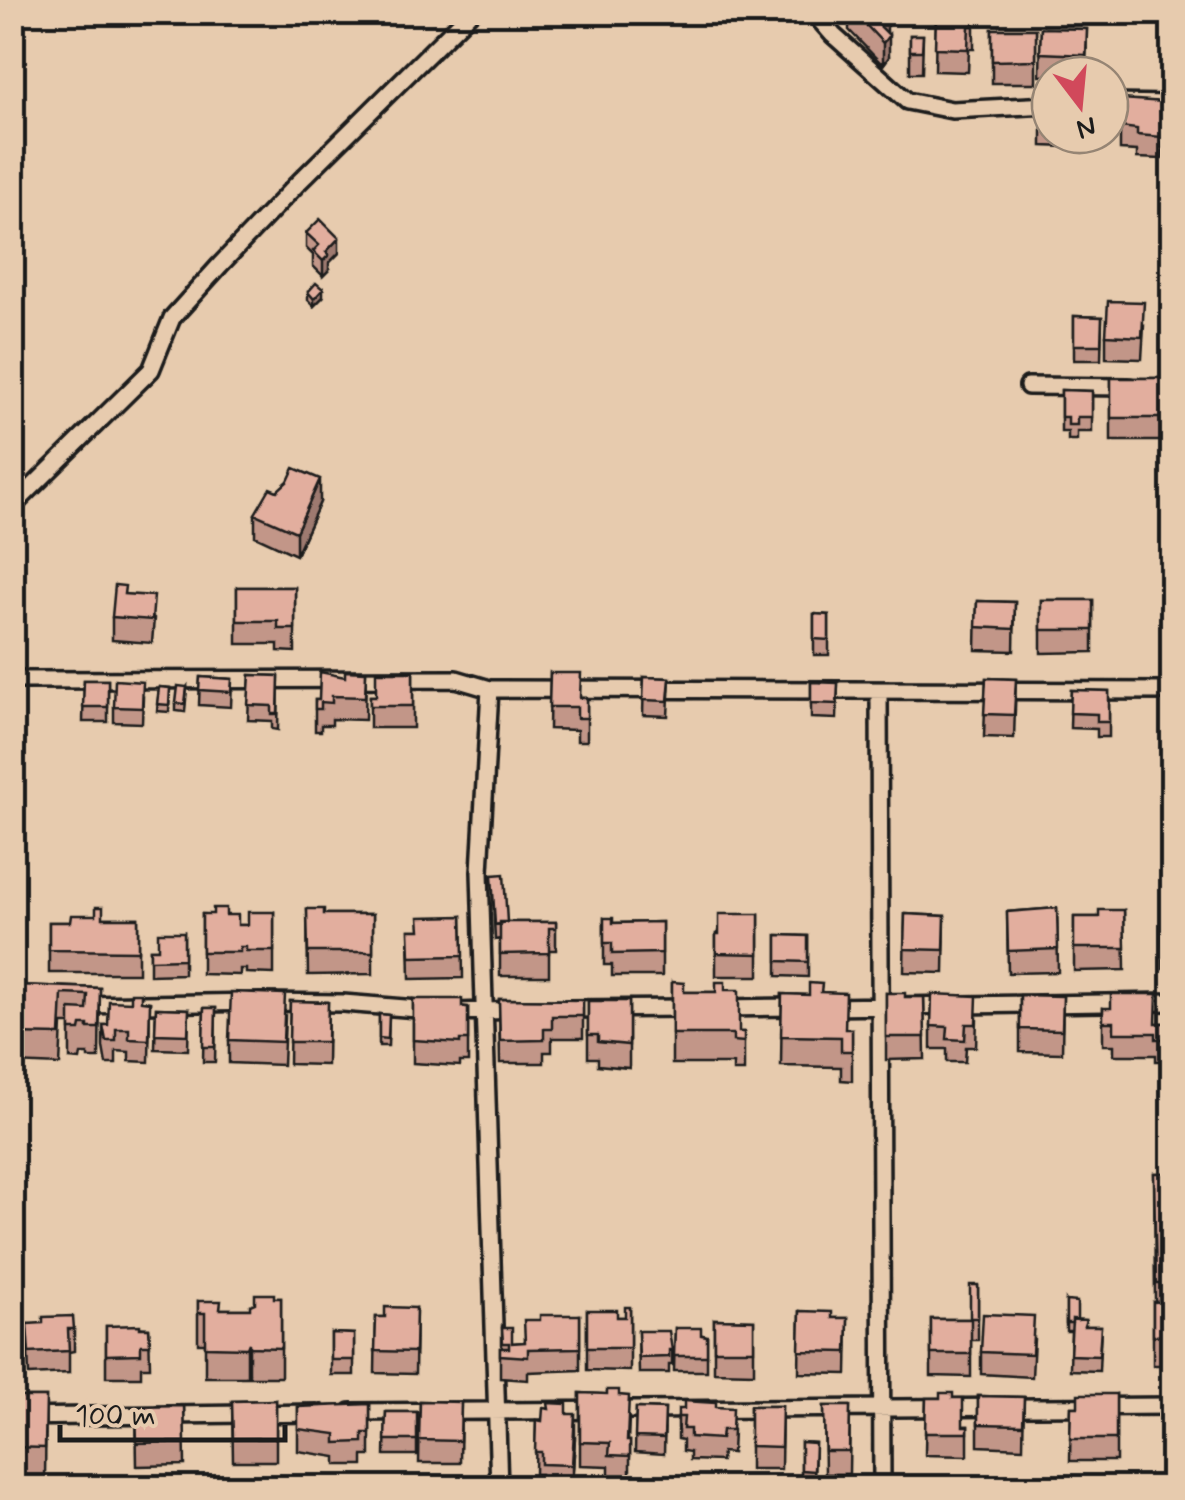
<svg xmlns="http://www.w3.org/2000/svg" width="1185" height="1500" viewBox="0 0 1185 1500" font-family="Mynerve,sans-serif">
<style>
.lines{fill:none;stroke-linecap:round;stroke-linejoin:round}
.minor-casing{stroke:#1c1c1c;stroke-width:22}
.minor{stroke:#e7cbae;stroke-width:15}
.wall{fill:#c29688;stroke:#1c1c1c;stroke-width:2.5}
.shaded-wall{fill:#9e7a6f;stroke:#1c1c1c;stroke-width:2.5}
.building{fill:#e2ae9e;stroke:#1c1c1c;stroke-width:2.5}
</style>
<rect width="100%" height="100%" fill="#e7cbae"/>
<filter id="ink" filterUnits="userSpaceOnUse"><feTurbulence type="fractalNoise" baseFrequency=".01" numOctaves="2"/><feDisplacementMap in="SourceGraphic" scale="20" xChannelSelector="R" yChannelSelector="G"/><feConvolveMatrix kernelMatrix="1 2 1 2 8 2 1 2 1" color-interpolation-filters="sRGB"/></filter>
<g filter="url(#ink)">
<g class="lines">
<defs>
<path id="minor" d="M813 12 833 35 907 101 952 110 1050 105
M1110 103 1172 104
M1028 386 1129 387
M12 507 151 370 172 318 220 265 298 183 471 12
M12 680 456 679 490 689 1172 691
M490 689 480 872 499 1488
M879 693 882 1488
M82 1005 261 1002 343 1003 455 1012 519 1010
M827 1007 1172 1002
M722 1008 799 1007
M567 1009 689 1008
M351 1412 1172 1406
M12 1417 318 1413"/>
</defs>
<use href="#minor" class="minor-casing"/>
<use href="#minor" class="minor"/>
</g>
<path class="wall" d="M849 12H880L887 32 889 57 883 65 849 30Z
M936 17 974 18V49H969L968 72 935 71Z
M1172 20V77H1167V55Z
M1041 28 1087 29 1086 75 1040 76Z
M992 29H1036V83H992Z
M910 35H923L922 73H910Z
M1050 100V135H1094L1093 148 1042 146V123Z
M1164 124 1162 159 1137 158V151L1120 150V127Z
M306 233 339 253 329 263V270L323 276 313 266V255L306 248Z
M308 292 323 297 314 306 308 300Z
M1074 316 1102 317 1101 360H1074Z
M1144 325 1142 359 1106 358V335Z
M1111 378H1169V441H1111Z
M1061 390 1092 391V432H1077V440H1068V432H1061Z
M277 491 320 502 296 555 255 536V514Z
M237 587H295V652L278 651V644H237Z
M125 594 154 618 152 643 112 640V617Z
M1041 600H1093V652L1041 653Z
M977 601 1015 602 1014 651 976 650Z
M814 614 829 615V655H814Z
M366 672 365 720 332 719V725H321V731H315V700H319Z
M413 672V728H370V696H376Z
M550 673 580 698H587V741H577V730L549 729Z
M250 675 279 676 278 730 272 729V721L248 720Z
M200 677 232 679 231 707 199 705Z
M644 677 670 678 668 716 643 715Z
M986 678 1016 679 1014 738 984 737Z
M84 680H108V722H83Z
M811 682 838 683 837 719 811 718Z
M159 687 170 688 169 712 157 711Z
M187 687 185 712 176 711V703Z
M1071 690 1109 691V737H1097V729L1070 728Z
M1172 691V738H1165L1164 692Z
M143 697 142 723 114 722V707Z
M492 875 507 922H556V950H549V976H500V939L495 940Z
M1162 898 1172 907V969H1163Z
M1057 908 1058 972 1008 973 1007 912Z
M307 909 324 914H373V974L308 975Z
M1124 910 1125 970 1074 971V917H1099Z
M274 912V974L246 973V969H240V975L202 974V914L226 915 238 925H248Z
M759 914V976H716V934Z
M905 914 945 916 944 973 904 972Z
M462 916 463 978 410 979 409 930H420Z
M103 918H138V973H49V922H70Z
M604 918 613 923 662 922V976H612V965H604Z
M184 932V974L150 975V949H158Z
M777 935 808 936V977L777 976Z
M672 982 684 992H716L725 990 739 1032H744V1071H733V1064H672Z
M16 985 100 988 99 1058H88V1054H81L80 1060 70 1059V1024H62L60 1065 14 1063Z
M822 992 846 1029H852V1081L841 1080V1067L781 1066 782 994 809 995Z
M886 993 905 997H924L925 1059 886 1060Z
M1020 995 1063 996 1062 1053 1020 1052Z
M413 999 468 1007V1062H460V1066L413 1063Z
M499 999 583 1000V1038H552V1052H544V1063H500Z
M141 1001 150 1002 149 1062 129 1061V1052L116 1051V1064H106L103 1047V1025H108Z
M290 1001 328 1002 327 1065 289 1064Z
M588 1001H629V1068L598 1065V1058H588Z
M156 1008 189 1009 188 1050 155 1049Z
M204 1008H216L215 1062H203Z
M1103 1008 1157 1023H1165V1061H1156V1055H1114V1045H1103Z
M379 1014 389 1015 388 1046H379Z
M285 1016 283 1065 229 1063V1040Z
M977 1018 976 1047H966L965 1062H947V1049H931V1026Z
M1154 1173H1172V1365H1153V1302H1155Z
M978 1285V1340H971V1377L931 1376V1319H970Z
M274 1298H281V1377H249V1372L247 1377H205V1343H198V1301L220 1309H250Z
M1066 1301 1077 1320 1086 1326H1101L1099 1371 1070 1370 1071 1331H1066Z
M630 1307V1371L587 1370V1310L617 1317H625Z
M416 1308 415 1374 375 1373 376 1317H385Z
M800 1311 832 1318H848L847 1374 799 1373Z
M580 1315V1370L528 1372V1380L500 1378V1348H502V1328L512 1343 524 1342 540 1320Z
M714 1319 754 1320V1373L714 1372Z
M27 1324 74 1329V1351L69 1352V1373L29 1375Z
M106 1326 149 1328 150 1367H141V1377H106Z
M675 1328 707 1336V1371H674Z
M638 1331 672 1350V1365H669V1373H639Z
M331 1333 354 1334V1375H331Z
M1034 1338 1032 1377 981 1374V1352Z
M580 1393 619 1395 629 1418 628 1441H630V1478L609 1477V1466L580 1465Z
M1116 1394V1461H1070L1071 1407H1078Z
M978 1396 1024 1397 1023 1448 978 1446Z
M12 1397H46L45 1478 12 1477Z
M926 1398H953L963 1426H968V1456L925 1455Z
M276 1400V1461H233L232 1401Z
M420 1401 461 1402 460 1463H419Z
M370 1404V1456H363V1465H336V1457L298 1451V1407Z
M184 1406 185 1465 137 1466 136 1407Z
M750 1406H782L781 1469H750Z
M824 1406H850L849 1474H825Z
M716 1407 733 1430 732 1453 722 1452 721 1461 690 1460V1452L683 1451V1440L678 1439V1417Z
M636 1408 665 1409 664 1454 635 1452Z
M386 1412H417V1455H385Z
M567 1414 575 1437 572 1487 512 1488 541 1478V1474H535L536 1420 542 1421Z
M801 1442 815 1443 814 1486H801Z"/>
<path class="shaded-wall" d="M887 20V38L889 35V57L883 65V43L880 26Z
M1164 102V124L1162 159V137Z
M339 238V253L329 263V270L323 276V261L326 252Z
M323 289V297L314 306V299Z
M320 479V502L296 555V532Z
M249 1343V1372L247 1377V1348Z
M575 1414V1437L572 1487V1465Z"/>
<path class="building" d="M854 12H880L887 20 880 26 889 35 883 43Z
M936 17 974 18V26H969L968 49 935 48Z
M1170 20H1172V55H1167Z
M1041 28 1087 29 1086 55 1040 53Z
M992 29H1036V60L992 61Z
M910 35H923L922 51H910Z
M1122 99 1164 102 1162 137 1137 135V129L1120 127Z
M1043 100H1050V124L1042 123Z
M320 219 339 238 326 252 329 255 323 261 313 251 319 245 306 233Z
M316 283 323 289 314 299 308 292Z
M1108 301 1144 302 1142 337 1106 335Z
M1074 316 1102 317 1101 345H1074Z
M1111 378H1169V418H1111Z
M1061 390 1092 391V417H1077V425H1068V417H1061Z
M294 468 320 479 296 532 255 514 270 488 277 491 288 481Z
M115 585 125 586 124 594 154 596 152 620 112 617Z
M237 587H295V629H278V621H237Z
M1041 600H1093V630H1041Z
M977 601 1015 602 1014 629 976 627Z
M814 614 829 615V640L814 639Z
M345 671 366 672 365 697 332 696V703L321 702V709H315V700H319L320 672 345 677Z
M376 672H413V706H370V696H376Z
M550 673H581L580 698H587V718H577V707H549Z
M250 675 279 676 278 714H272V706L248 705Z
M200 677 232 679 231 692 199 690Z
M644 677 670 678 668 701 643 700Z
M986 678 1016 679 1014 715 984 714Z
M84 680H108V707H83Z
M115 680 143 682 142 708 114 707Z
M811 682 838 683 837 704 811 703Z
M178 686 187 687 185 704 176 703Z
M159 687 170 688 169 705 157 704Z
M1071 690 1109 691V722H1097V714L1070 713Z
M1172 691V723L1165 722 1164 692Z
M504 874 507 922 495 925 492 875Z
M1162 898H1171V907H1172V946H1163Z
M96 907H103V918H138V951L49 950V922H70L71 915H96Z
M213 908H226V915H238V925H248V912H274V951H246V947H240V952H202V914H213Z
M1057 908 1058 949 1008 951 1007 912Z
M307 909H324V914H373V952H308Z
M1099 910H1124L1125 948H1074V917H1099Z
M719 914H759V954L716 953V934H719Z
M905 914 945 916 944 950 904 949Z
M462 916 463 956 410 957 409 930H420L419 917Z
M604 918H613V923L662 922V953L612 954V943H604Z
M500 922H556V928H549V953L500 954Z
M158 932H184V959L150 960V949H158Z
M777 935 808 936V962L777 961Z
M672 982 684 983V992H716V982H725V990H739V1032H744V1042L733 1041V1034H672Z
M809 983 822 984 821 992 846 993 845 1029H852V1051H841V1037L781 1036 782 994 809 995Z
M16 985 100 988 99 1028H88V1025H81L80 1030H70V1009L87 1010 88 995 62 994 60 1035 14 1034Z
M231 992 285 994 283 1042 229 1040Z
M131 993H141V1001L150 1002 149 1040 129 1039V1029H116V1041H106L103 1025H108L109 1001 131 1002Z
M886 993H905V997H924L925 1037H886Z
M932 994 977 996 976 1024H966L965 1040 947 1039 948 1027 931 1026Z
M1111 994H1157L1156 1023H1165V1039H1156V1033H1114V1022H1103V1008H1111Z
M1020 995 1063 996 1062 1030 1020 1029Z
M413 999H462V1007H468V1040H460V1043L413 1040Z
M499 999 583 1000V1016H552V1029H544V1040L500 1041Z
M290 1001 328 1002 327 1042H289Z
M588 1001H629V1045L598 1042V1035H588Z
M156 1008 189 1009 188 1035 155 1034Z
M204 1008H216L215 1047H203Z
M379 1014 389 1015 388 1039 379 1038Z
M1154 1173H1172V1283H1156Z
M970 1285H978V1318H970Z
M255 1294H274V1298H281V1348L249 1347V1343L247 1348 205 1347V1313H198V1301H221L220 1309H250V1305L255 1303Z
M1066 1301 1077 1302V1320L1072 1319V1323H1066Z
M1172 1301V1335L1153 1336V1302Z
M385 1307 416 1308 415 1352 375 1351 376 1317H385Z
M625 1307H630V1348H587V1310H617V1317H625Z
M800 1311 832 1312V1318H848L847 1352 799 1351Z
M983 1314 1034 1316 1032 1354 981 1352Z
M540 1315H580V1348L528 1349V1357L500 1355V1348H509V1343H503L502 1328H512V1343L525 1342 524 1320H540Z
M73 1316 74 1329H68L69 1351 29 1353 27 1324 43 1323V1317Z
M714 1319 754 1320V1350H714Z
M931 1319H971V1354H931Z
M1072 1319 1086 1320 1084 1326H1101L1099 1356 1070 1355Z
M140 1325V1328H149L150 1345H141V1354L106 1355V1326Z
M675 1328H701V1335L707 1336V1356H674Z
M638 1331H669L672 1350H669V1357L639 1358Z
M331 1333 354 1334V1360H331Z
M607 1390H619V1395L629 1396 627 1441H630V1456L609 1455 610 1443 580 1442V1393L607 1394Z
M940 1393H953V1398H963V1426H968V1433H925L926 1398H940Z
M1078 1394H1116V1439H1070L1071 1407H1078Z
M978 1396 1024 1397 1023 1425 978 1424Z
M12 1397H46L45 1448 12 1447Z
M276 1400V1438L233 1439 232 1401Z
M420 1401 461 1402 460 1441 419 1440Z
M684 1401 716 1403V1407L733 1408 732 1430H722L721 1439 690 1437V1429H683L684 1417H678V1409H684Z
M548 1403 567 1404V1414H575L572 1465 541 1464V1452H535L536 1420 542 1421 543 1408 549 1409Z
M370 1404V1433H363V1442L336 1443V1434L298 1429V1407Z
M184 1406 185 1442 137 1443 136 1407Z
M750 1406H782L781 1447 750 1446Z
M824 1406H850L849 1451H825Z
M636 1408 665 1409 664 1438 635 1437Z
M386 1412H417V1440H385Z
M801 1442 815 1443 814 1471 801 1470Z
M827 1476H851V1488H827Z
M512 1478H548L550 1483H568L567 1488H512Z"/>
</g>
<rect width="1185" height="1500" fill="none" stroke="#e7cbae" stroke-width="50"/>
<rect x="25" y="25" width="1135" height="1450" fill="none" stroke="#1c1c1c" stroke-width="4" filter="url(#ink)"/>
<g transform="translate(1080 105) rotate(164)"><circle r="48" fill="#e7cbae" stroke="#968574" stroke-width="2.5"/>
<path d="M0-8L18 38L0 25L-18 38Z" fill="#d1495b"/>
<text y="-15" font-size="28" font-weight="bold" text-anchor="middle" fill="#1c1c1c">N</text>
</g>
<path d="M60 1425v15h225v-15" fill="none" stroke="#1c1c1c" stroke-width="5"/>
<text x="75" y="1425" font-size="30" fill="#1c1c1c" stroke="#e7cbae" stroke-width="8" paint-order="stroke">100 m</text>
</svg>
